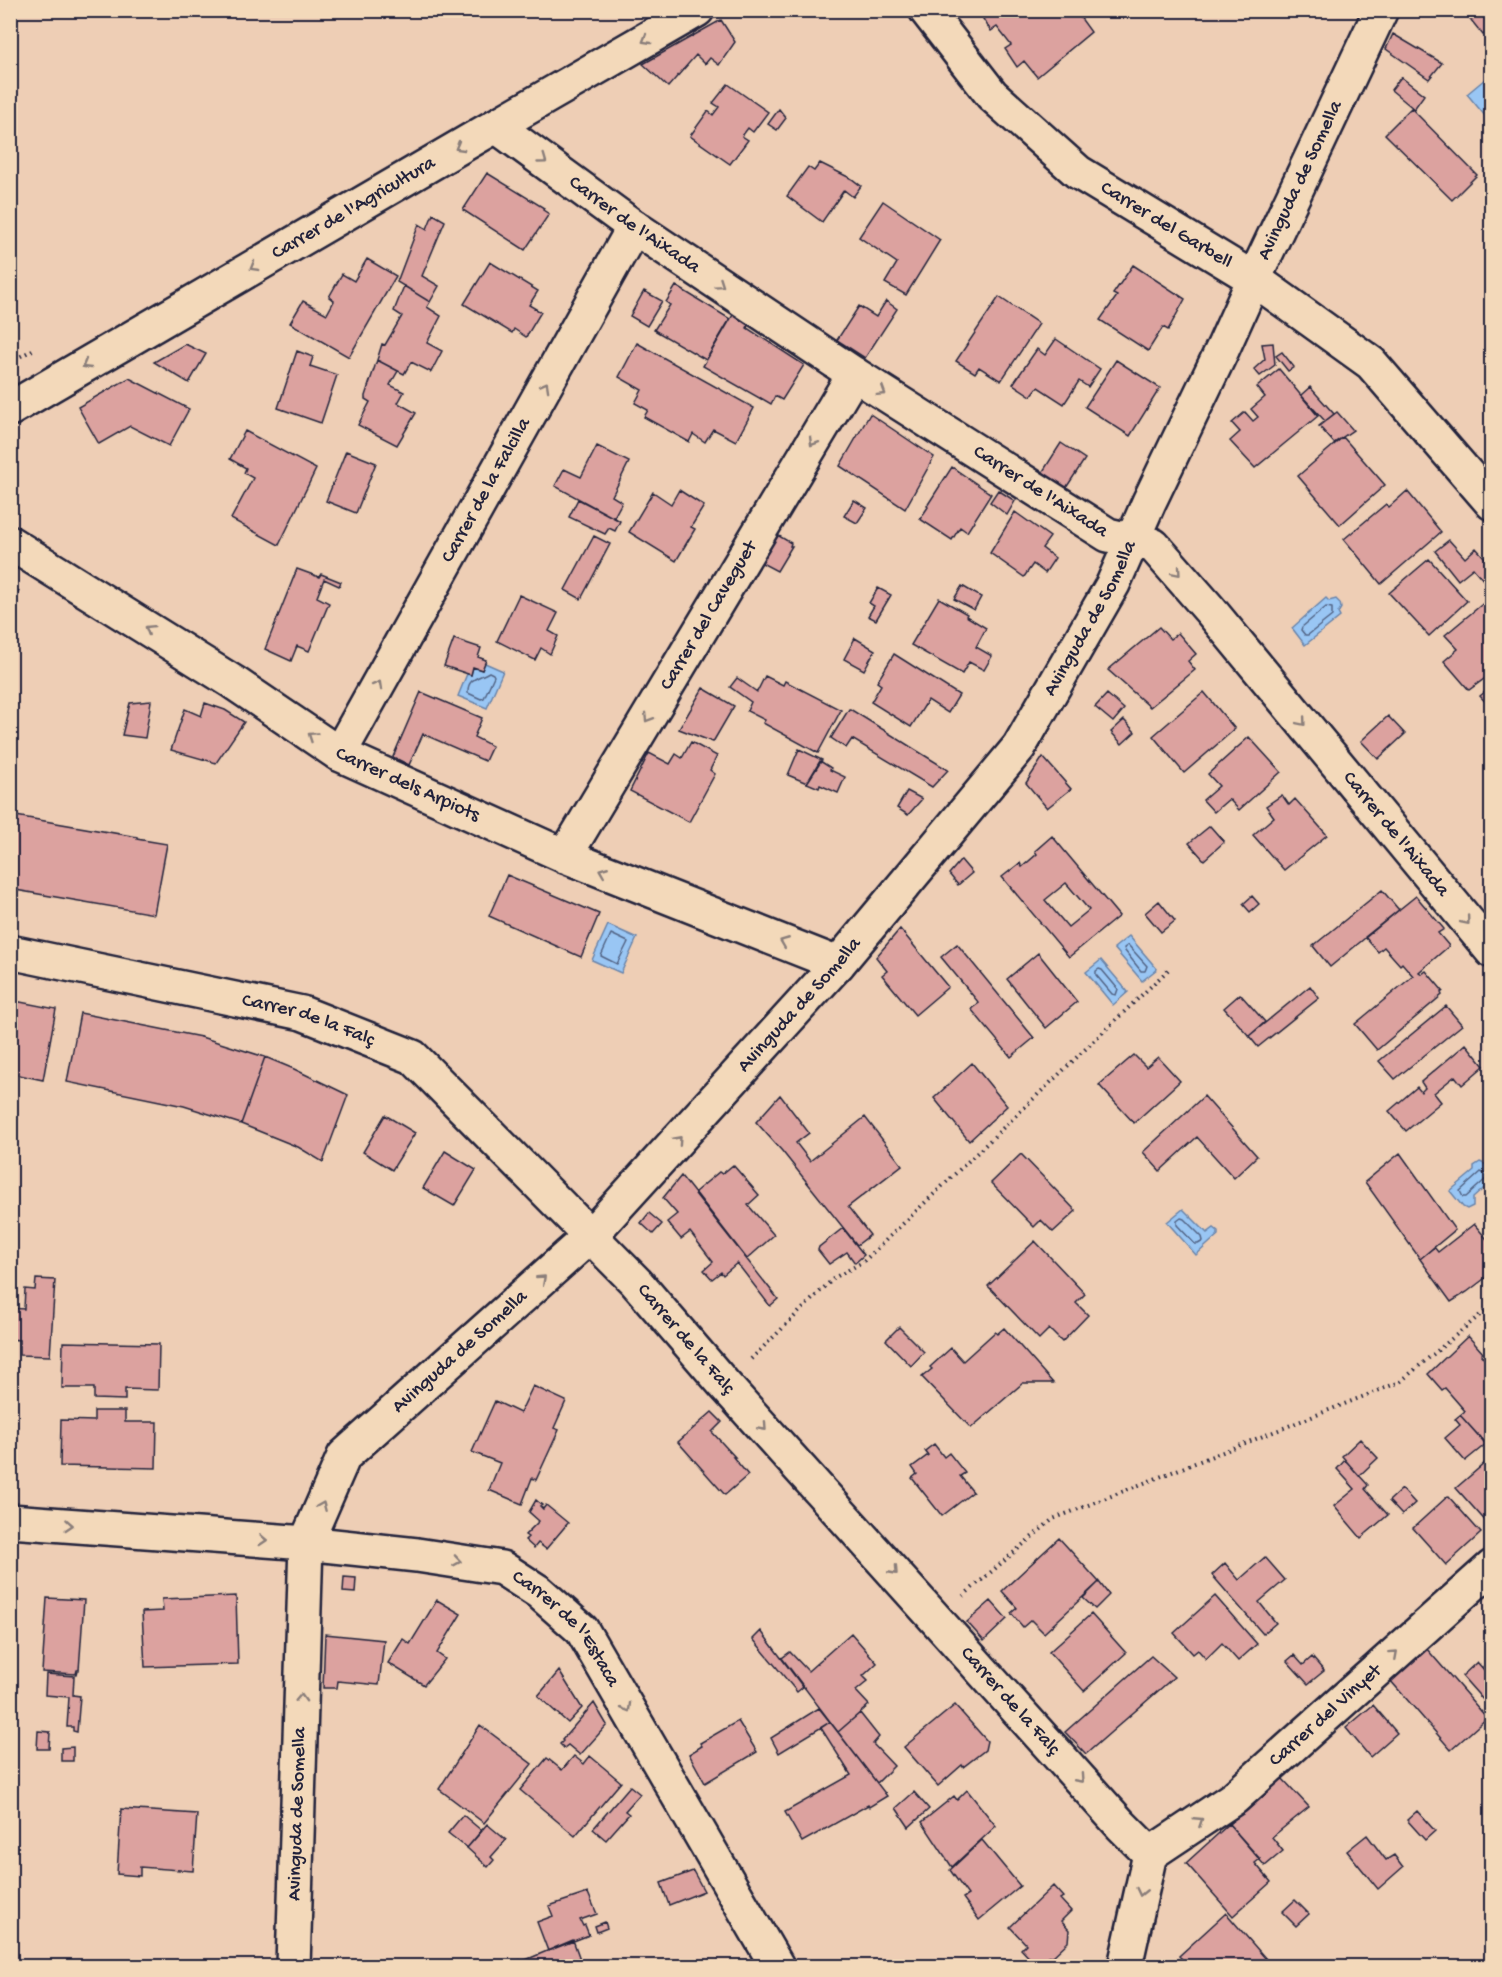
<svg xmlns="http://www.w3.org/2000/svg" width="1502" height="1977" viewBox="0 0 1502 1977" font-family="'Gochi Hand',sans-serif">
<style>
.water{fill:#99c6f4;stroke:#6984aa;stroke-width:1.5}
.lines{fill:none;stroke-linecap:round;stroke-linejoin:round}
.shore{stroke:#526485;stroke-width:1.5}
.building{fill:#dca29f;stroke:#22223b;stroke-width:1.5;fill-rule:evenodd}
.minor-casing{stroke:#22223b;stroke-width:38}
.path{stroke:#22223b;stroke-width:4;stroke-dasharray:1.5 4.5;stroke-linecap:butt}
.minor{stroke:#f3d9ba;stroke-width:33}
.oneway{stroke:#8a7e7a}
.labels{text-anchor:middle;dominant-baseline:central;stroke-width:4.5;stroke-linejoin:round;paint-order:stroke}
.street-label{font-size:20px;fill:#22223b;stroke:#f3d9ba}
</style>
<rect width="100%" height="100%" fill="#eeceb5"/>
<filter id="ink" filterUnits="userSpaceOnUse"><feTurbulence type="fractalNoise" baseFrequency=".0167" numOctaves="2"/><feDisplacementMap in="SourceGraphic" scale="12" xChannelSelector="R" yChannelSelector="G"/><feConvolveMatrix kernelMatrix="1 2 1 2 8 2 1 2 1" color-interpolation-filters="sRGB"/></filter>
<g filter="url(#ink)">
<path class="water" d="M1491 74V123L1467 94Z
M1326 598 1329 601 1336 599 1340 603 1341 608 1338 613 1340 617 1305 645 1292 628Z
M485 663 503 671 487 708 458 696 467 674 471 675 473 667 482 670Z
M608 925 637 938 621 973 592 960Z
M1129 936 1157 969 1142 981 1114 948Z
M1101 960 1128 992 1113 1005 1086 972Z
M1480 1162 1485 1164 1491 1172V1182L1473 1198V1206L1467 1209 1463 1207 1450 1191 1474 1171V1166Z
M1183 1209 1207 1233 1214 1228 1218 1231V1235L1196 1255 1167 1222Z"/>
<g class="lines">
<path class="shore" d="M1326 607 1332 608V616L1308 635H1305L1301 630 1302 627Z
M489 672 493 674 494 676 484 698 481 699 468 693C467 678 479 678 489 672Z
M611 934 628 942 617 964 601 956Z
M1128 945 1147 966 1145 971H1141L1125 951 1124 948Z
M1099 969 1102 970 1118 989 1116 995 1112 994 1096 975V971Z
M1481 1172 1487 1175V1178L1466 1197H1463L1460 1191Z
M1181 1218 1184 1219 1202 1237 1203 1241 1198 1244H1195L1177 1225V1221Z"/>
</g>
<path class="building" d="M986 10H1075L1091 32 1037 77 1024 61 1017 67 1005 49 1011 45 997 27 991 31 983 19 988 15Z
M1463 10H1492V28L1483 35Z
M721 20 735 42 719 65 710 58 705 64 696 55 668 87 643 64Z
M1393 34 1442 63 1429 79 1386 49Z
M1401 77 1424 95 1414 109 1391 90Z
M728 84 768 112 753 132 748 128 742 136 748 140 730 164 690 136 708 111 713 115 719 107 713 103Z
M1411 108 1477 175 1452 200 1385 134Z
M779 109 786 118 777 130 768 124Z
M820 163 852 179 861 186 853 197 844 190 822 222 787 196 808 167 814 171Z
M487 173 544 208 543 210 549 214 525 250 463 210Z
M883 201 940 240 906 295 885 283 897 263 859 237Z
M433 214 445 221 422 276 439 286 430 302 397 282 419 224 427 229Z
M367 259 396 276 349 357 290 323 303 301 327 314 334 301 329 297 342 274 354 281Z
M490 262 538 291 529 305 541 312 526 337 514 329 512 333 464 304Z
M1133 265 1185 299 1168 330 1163 327 1148 351 1100 320 1117 296 1113 294Z
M404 286 430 302 427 307 441 316 427 343 442 351 431 372 411 362 404 374 377 360 382 344 385 345 402 316 394 311Z
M676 286 730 319 706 360 654 330 670 305 666 302Z
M644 291 662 301 647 326 630 316Z
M999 297 1039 324 1001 381 979 367 975 373 956 361Z
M886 301 897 309 865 358 837 340 859 306 876 317Z
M734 313 749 323 747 328 804 365 782 400 775 396 771 404 761 398V399L703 366Z
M1056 339 1100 369 1088 387 1079 381 1064 404 1038 387 1031 396 1013 384 1037 349 1045 355Z
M637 343 754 408 736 441 713 429 705 442 693 434 689 442 644 417 648 410 635 403 642 390 619 377Z
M1273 343 1275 365 1260 376 1254 369 1265 359 1262 344Z
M185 344 206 354 189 383 154 362Z
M297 351 313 357 310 366 337 375 321 423 278 408Z
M1282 352 1294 367 1288 371 1276 356Z
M377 360 398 371 390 385 404 392 398 403 416 413 397 445 358 425 370 402 365 399V396Z
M1116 360 1160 388 1130 436 1085 407Z
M1279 369 1318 416 1255 468 1230 441 1240 432 1232 423 1245 412 1253 421 1258 417 1251 409 1265 397 1257 387Z
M129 378 189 409 169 446 130 426 99 444 78 407Z
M1310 387 1334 414 1325 421 1301 395Z
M1337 412 1353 430 1334 443 1319 426Z
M870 414 934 457 905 509 840 466Z
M245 431 316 469 279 545 231 519 253 478 244 473 246 468 230 459Z
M1343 437 1385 485 1340 525 1298 476Z
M1061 443 1085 459 1064 491 1040 476Z
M597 446 629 462 612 496 622 502 614 517 620 521 555 486 564 469 581 477Z
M346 451 376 463 356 513 326 501Z
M952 467 991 494 967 532 960 527 952 540 920 519 928 507 927 506Z
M679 490 704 506 691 527 695 529 676 561 629 532 653 492 671 504Z
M998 490 1015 501 1007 515 990 502Z
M1407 491 1441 532 1381 584 1344 539 1386 504 1389 507Z
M578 499 620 521 615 531 609 528 605 534 569 517Z
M854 500 867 508 857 523 844 516Z
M1015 512 1050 537 1042 548 1055 558 1045 573 1033 564 1024 577 990 553Z
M774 533 791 543 790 546H792L777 571 758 561Z
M594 536 610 544 581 599 565 590Z
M1449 540 1465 558 1476 548 1492 566 1491 589 1473 568 1458 580 1435 551Z
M1429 559 1467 601 1429 636 1389 593Z
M297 569 319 577 321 574 341 582 339 586 324 579 317 597 329 603 309 651 297 646 291 661 265 649Z
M962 586 981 597 974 610 954 599Z
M10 587 19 591 10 611Z
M878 588 891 595 876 620 868 616 874 606 869 603Z
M519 595 558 613 549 631 558 636 550 654 541 648 535 660 497 641Z
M1492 596V673L1469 690 1444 661 1458 649 1445 635Z
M939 598 967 614 966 616 986 628 976 647 992 656 984 670 969 662 962 674 911 645Z
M1159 627 1170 639 1178 633 1196 654 1188 661 1195 670 1150 707 1108 670Z
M855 638 875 650 864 670 844 659Z
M454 639 481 648 478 657 486 660 482 670 473 667 471 675 444 666Z
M894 654 959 695 948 713 928 700 911 727 871 702 881 685 877 682Z
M765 676 783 685 785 681 841 710 818 753 763 723 765 720 747 711 751 702 730 687 737 678 757 692Z
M1492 686V709L1480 696Z
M703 688 734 706 713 742 679 729Z
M421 692 482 718 474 737 492 746 485 761 423 734 409 765 393 757Z
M1204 692 1235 729 1184 773 1153 736Z
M1107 694 1124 709 1113 722 1095 707Z
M151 701 145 738 122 735 130 703Z
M205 703 225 710 244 722 216 763 171 750 185 709 201 716Z
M849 709H850L948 770 932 787 852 739 846 748 831 738Z
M1388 716 1405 734 1378 759 1361 741Z
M1124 720 1135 732 1122 744 1111 732Z
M1249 737 1281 772 1239 810 1229 799 1214 812 1203 800 1219 786 1208 774Z
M691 742 717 756 710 770 715 774 689 822 630 791 649 753 670 764 676 754 682 758Z
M799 749 822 760 807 783 788 775Z
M1043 757 1071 789 1047 808 1026 783Z
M820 761 831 768 830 770 845 777 838 793 820 785 819 788 807 783Z
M907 791 922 799 908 815 897 808Z
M1282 795 1289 805 1295 799 1327 835 1284 870 1253 835 1274 817 1266 806Z
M10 815 137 837V839L167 844 154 914 10 889Z
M1210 826 1224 842 1204 860 1189 843Z
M1052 836 1119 916 1069 957 1002 877 1020 863 1022 867 1037 854 1035 851ZM1066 883 1089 910 1068 927 1045 900Z
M961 860 972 873 958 885 949 874Z
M507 875 599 914 581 957 489 916Z
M1382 890 1399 910 1330 967 1313 946Z
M1252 896 1259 904 1250 912 1243 904Z
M1416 896 1444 929 1438 933 1449 946 1419 972 1422 974 1426 971 1443 991 1441 993 1442 995 1377 1050 1355 1024 1413 976 1402 963 1400 965 1384 947 1378 952 1365 937Z
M1159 901 1175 921 1161 932 1145 913Z
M900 929 948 987 915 1015 882 975 887 971 876 957Z
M957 944 1034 1038 1011 1057 971 1009 979 1003 941 957Z
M1038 953 1077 1002 1046 1028 1007 979Z
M1310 986 1319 998 1258 1047 1249 1036Z
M1240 994 1265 1022 1249 1036 1224 1008Z
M10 1000 56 1009 43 1080 10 1073Z
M1446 1006 1462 1025 1395 1079 1379 1061Z
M80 1013 201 1037 265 1057 241 1124 184 1106 67 1082Z
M1466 1044 1484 1066 1462 1085 1455 1076 1434 1093 1441 1102 1406 1131 1389 1111 1417 1087 1421 1092 1425 1088 1421 1082Z
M1134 1055 1146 1067 1158 1057 1180 1081 1134 1123 1099 1085Z
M265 1057 294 1069 348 1095 323 1162 298 1147 241 1124Z
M972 1063 1007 1106 969 1141 934 1098Z
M780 1095 809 1133 796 1143 810 1161 865 1117 902 1165 848 1207 870 1235 857 1245 782 1151 756 1122Z
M1204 1096 1257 1156 1234 1178 1197 1137 1160 1171 1143 1152Z
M385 1115 415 1133 392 1170 363 1152Z
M445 1151 476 1170 454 1206 423 1188Z
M1400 1153 1455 1230 1420 1259 1365 1182Z
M1021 1154 1076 1211 1053 1232 1041 1220 1034 1227 991 1183Z
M733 1165 759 1195 748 1205 774 1235 747 1259 695 1192 719 1172 722 1174Z
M681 1176 778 1299 770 1306 737 1263 723 1275 721 1272 712 1279 704 1270 713 1262 690 1232 681 1239 667 1222 677 1214 663 1198Z
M649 1213 662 1224 653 1234 641 1223Z
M1474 1224 1492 1245V1273L1467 1292 1451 1302 1420 1259 1434 1247 1438 1252Z
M843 1228 864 1255 855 1263 847 1252 829 1264 818 1250 819 1247Z
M1035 1241 1085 1294 1076 1303 1088 1315 1062 1342 1049 1329 1039 1339 988 1286Z
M36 1279 55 1280 50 1356 19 1355V1340L10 1339V1308L24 1309 25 1289 35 1290Z
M899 1327 924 1352 911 1366 886 1340Z
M1004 1328 1053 1383H1023L971 1428 922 1377 932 1369 930 1367 951 1348 963 1361 995 1332 997 1334Z
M1468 1336 1483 1353 1481 1355 1492 1368V1451L1460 1415 1465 1411 1445 1388 1442 1390 1428 1374Z
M63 1342 159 1344 158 1390 125 1389V1400L94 1399V1388H62Z
M533 1386 566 1401 554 1428 559 1430 536 1480 532 1478 522 1504 489 1490 500 1463 472 1452 495 1401 520 1413Z
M94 1411H125V1422H157L156 1468 60 1466 61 1420 94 1421Z
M712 1412 722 1422 712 1432 735 1457H733L748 1475 725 1495 678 1442Z
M1460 1415 1486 1444 1465 1461 1445 1438 1460 1425 1455 1419Z
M1360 1439 1378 1458 1359 1476 1342 1456Z
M934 1444 944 1457 949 1453 965 1473 960 1476 973 1492 942 1516 912 1478 917 1474 912 1467 928 1455 925 1451Z
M1492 1457V1525L1490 1526 1456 1488Z
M1345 1460 1368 1485 1365 1489 1388 1515 1361 1538 1334 1506 1355 1489 1337 1469Z
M1402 1489 1415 1503 1402 1515 1389 1501Z
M1448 1496 1481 1533 1446 1565 1413 1528Z
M536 1500 542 1505 540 1506 543 1509 546 1505 568 1523 546 1549 538 1543 534 1548 525 1540 528 1537 525 1535 539 1521 529 1512Z
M1059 1538 1099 1582 1044 1633 1031 1620 1023 1627 1011 1613 1017 1608 1002 1591Z
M1265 1557 1285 1580 1259 1602 1276 1623 1263 1634 1212 1575 1225 1563 1239 1580Z
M344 1577 356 1578 355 1593 343 1592Z
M1099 1582 1109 1595 1095 1609 1083 1598Z
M236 1596 238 1664 145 1667 142 1612 163 1611 162 1599Z
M1215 1596 1257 1644 1238 1661 1222 1643 1206 1659 1198 1650 1193 1654 1174 1633Z
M47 1598 84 1600 79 1670H77L76 1674 42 1672Z
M437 1600 461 1614 437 1653 445 1659 424 1685 388 1663 403 1639 410 1644Z
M991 1601 1007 1619 984 1641 967 1622Z
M1091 1614 1126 1653 1084 1691 1049 1652Z
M761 1631 803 1687 797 1692 753 1639Z
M851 1633 877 1663 863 1676 868 1681 856 1691 869 1705 838 1732 782 1658 790 1652 808 1671Z
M325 1634 384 1640 379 1685 338 1681 337 1688H323Z
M1426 1648 1487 1718 1451 1750 1390 1680Z
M1294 1655 1303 1665 1312 1657 1324 1671 1308 1684 1287 1661Z
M1151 1656 1174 1677 1086 1754 1065 1732Z
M1477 1662 1492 1679V1710L1462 1676Z
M559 1671 582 1708 568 1723 538 1696Z
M46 1674 74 1676 73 1695 80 1696 77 1732 73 1731V1727H67L69 1697 45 1695Z
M594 1703 607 1725 580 1755 568 1745 564 1748 560 1744 563 1741 562 1740Z
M955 1705 987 1741 985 1750 963 1767 962 1765 938 1786 904 1747Z
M1373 1705 1397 1733 1370 1757 1346 1728Z
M819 1708 830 1722 779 1753 771 1738Z
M860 1713 879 1737 873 1744 894 1766 877 1783 838 1732Z
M738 1721 757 1752 705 1783 689 1754 702 1746 700 1743Z
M830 1722 887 1796 869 1807 868 1805 802 1842 785 1812 851 1775 821 1728Z
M480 1725 532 1764 484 1823 439 1789Z
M38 1731 50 1732 49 1749H37Z
M73 1747V1761H61V1748Z
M574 1756 584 1764 590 1756 621 1782 575 1836 520 1790 547 1758 562 1770Z
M1281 1777 1309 1807 1272 1837 1283 1851 1265 1866 1229 1824Z
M630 1786 640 1794 625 1811 629 1814 606 1840 593 1829Z
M967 1790 996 1826 952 1867 922 1822 954 1796 957 1800Z
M914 1792 929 1809 909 1827 896 1808Z
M121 1809 197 1814 193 1871 140 1867V1876L117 1874Z
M1417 1811 1435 1831 1425 1840 1407 1820Z
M463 1815 482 1831 467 1848 448 1833Z
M487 1824 506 1840 491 1857 494 1860 488 1867 467 1848Z
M1229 1824 1260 1859 1255 1863 1271 1882 1233 1916 1186 1863Z
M1367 1835 1386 1860 1394 1855 1403 1867 1378 1889 1347 1851Z
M982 1840 1020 1886 979 1920 963 1898 968 1895 950 1870Z
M693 1871 704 1891 669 1905 661 1883Z
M1053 1886 1063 1897 1060 1899 1071 1911 1061 1921 1069 1930 1068 1942 1051 1958 1049 1956 1037 1966 1021 1949 1026 1944 1010 1927Z
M588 1893 597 1914 580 1920 583 1926 585 1925 589 1935 548 1951 537 1922 553 1916 549 1906Z
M1295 1900 1309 1914 1296 1926 1282 1912Z
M1226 1913 1266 1959 1272 1966H1189L1179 1956Z
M605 1922 607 1928 597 1932 595 1926Z
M573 1940 581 1962 576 1964V1966H523L521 1962Z
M520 1960 523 1966H504Z"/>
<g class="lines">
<defs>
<g id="minor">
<path id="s1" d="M926 10 992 95 1078 172 1254 279 1371 363 1492 503"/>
<path id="s2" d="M496 126 634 227 854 374 1108 535 1153 545 1210 610 1492 951"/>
<path id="s3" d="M10 409 473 139 697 10"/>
<path id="s4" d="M10 543 233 682 339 754 565 856 838 964"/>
<path id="s5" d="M339 754 634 227"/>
<path id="s6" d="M565 856 854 374"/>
<path id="s7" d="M10 952 302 1013 413 1057 636 1282 723 1383 1121 1825 1150 1854 1125 1966"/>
<path id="s8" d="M10 1521 306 1543 417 1555 502 1568 539 1592 582 1630 777 1966"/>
<path id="s9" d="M1150 1854 1234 1798 1492 1567"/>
<path id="s10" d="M293 1966 306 1543 344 1456 590 1236 838 964 1019 747 1113 584 1149 502 1223 348 1254 279 1381 10"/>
</g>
</defs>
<use href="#minor" class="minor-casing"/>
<path class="path" d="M10 362 36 348
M751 1359 834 1278 863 1262 1169 969
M963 1596 1053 1519 1400 1382 1492 1305"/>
<use href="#minor" class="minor"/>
</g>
<defs><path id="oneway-chevron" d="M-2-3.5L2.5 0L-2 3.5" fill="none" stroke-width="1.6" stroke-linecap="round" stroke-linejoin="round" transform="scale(1.5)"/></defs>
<g class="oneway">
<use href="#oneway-chevron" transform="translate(646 40) rotate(150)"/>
<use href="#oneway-chevron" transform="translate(459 147) rotate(150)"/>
<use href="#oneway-chevron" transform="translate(543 160) rotate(36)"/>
<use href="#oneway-chevron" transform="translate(254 267) rotate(150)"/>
<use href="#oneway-chevron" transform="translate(720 284) rotate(34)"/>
<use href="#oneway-chevron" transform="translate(86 365) rotate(150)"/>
<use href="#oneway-chevron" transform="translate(545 386) rotate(-61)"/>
<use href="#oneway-chevron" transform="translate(882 392) rotate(32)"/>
<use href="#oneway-chevron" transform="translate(813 442) rotate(121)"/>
<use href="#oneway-chevron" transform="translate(1177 572) rotate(49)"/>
<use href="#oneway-chevron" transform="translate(149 629) rotate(-148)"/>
<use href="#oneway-chevron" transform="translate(378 685) rotate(-61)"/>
<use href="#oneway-chevron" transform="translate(648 718) rotate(121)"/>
<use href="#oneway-chevron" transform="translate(1302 722) rotate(50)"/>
<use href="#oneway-chevron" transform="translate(312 736) rotate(-146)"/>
<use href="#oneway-chevron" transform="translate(603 871) rotate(-158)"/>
<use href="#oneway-chevron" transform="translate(1466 921) rotate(50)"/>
<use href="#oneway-chevron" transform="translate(784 942) rotate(-158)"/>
<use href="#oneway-chevron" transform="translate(678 1140) rotate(-48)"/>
<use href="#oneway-chevron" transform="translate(542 1279) rotate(-42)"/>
<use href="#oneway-chevron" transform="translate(763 1427) rotate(48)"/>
<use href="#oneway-chevron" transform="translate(322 1506) rotate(-67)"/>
<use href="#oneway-chevron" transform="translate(69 1525) rotate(4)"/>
<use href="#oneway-chevron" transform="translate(263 1540) rotate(4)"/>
<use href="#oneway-chevron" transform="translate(457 1561) rotate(9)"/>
<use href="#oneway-chevron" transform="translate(894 1571) rotate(48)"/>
<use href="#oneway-chevron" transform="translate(1394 1654) rotate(-42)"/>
<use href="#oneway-chevron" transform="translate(301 1698) rotate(-88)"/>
<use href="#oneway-chevron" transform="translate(627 1708) rotate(60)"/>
<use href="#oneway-chevron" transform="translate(1080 1779) rotate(48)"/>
<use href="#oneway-chevron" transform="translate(1199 1821) rotate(-33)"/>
<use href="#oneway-chevron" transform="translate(1141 1892) rotate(103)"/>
</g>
</g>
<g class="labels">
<g class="street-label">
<text stroke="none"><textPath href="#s10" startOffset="2132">Avinguda de Somella</textPath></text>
<text stroke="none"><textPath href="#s3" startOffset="398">Carrer de l'Agricultura</textPath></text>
<text stroke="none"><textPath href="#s2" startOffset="170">Carrer de l'Aixada</textPath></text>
<text stroke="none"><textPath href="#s1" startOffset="326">Carrer del Garbell</textPath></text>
<text stroke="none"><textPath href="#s5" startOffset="302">Carrer de la Falcilla</textPath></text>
<text stroke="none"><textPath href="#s2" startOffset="656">Carrer de l'Aixada</textPath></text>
<text stroke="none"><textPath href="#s6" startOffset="280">Carrer del Caveguet</textPath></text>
<text stroke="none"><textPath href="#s10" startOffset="1646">Avinguda de Somella</textPath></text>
<text stroke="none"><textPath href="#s4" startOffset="466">Carrer dels Arpiots</textPath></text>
<text stroke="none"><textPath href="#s2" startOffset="1160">Carrer de l'Aixada</textPath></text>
<text stroke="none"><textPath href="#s10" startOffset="1160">Avinguda de Somella</textPath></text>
<text stroke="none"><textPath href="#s7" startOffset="306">Carrer de la Falç</textPath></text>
<text stroke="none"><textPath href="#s7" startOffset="810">Carrer de la Falç</textPath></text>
<text stroke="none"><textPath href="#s10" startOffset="674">Avinguda de Somella</textPath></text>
<text stroke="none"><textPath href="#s8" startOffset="584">Carrer de l'Estaca</textPath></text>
<text stroke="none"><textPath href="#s7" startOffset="1296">Carrer de la Falç</textPath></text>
<text stroke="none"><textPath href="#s9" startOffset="224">Carrer del Vinyet</textPath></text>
<text stroke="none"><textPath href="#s10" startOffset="152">Avinguda de Somella</textPath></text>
</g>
</g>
<rect width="1502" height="1977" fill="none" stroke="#f3d9ba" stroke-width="36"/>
<rect x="18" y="18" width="1466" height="1941" fill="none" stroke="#22223b" stroke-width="2" filter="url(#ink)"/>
</svg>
